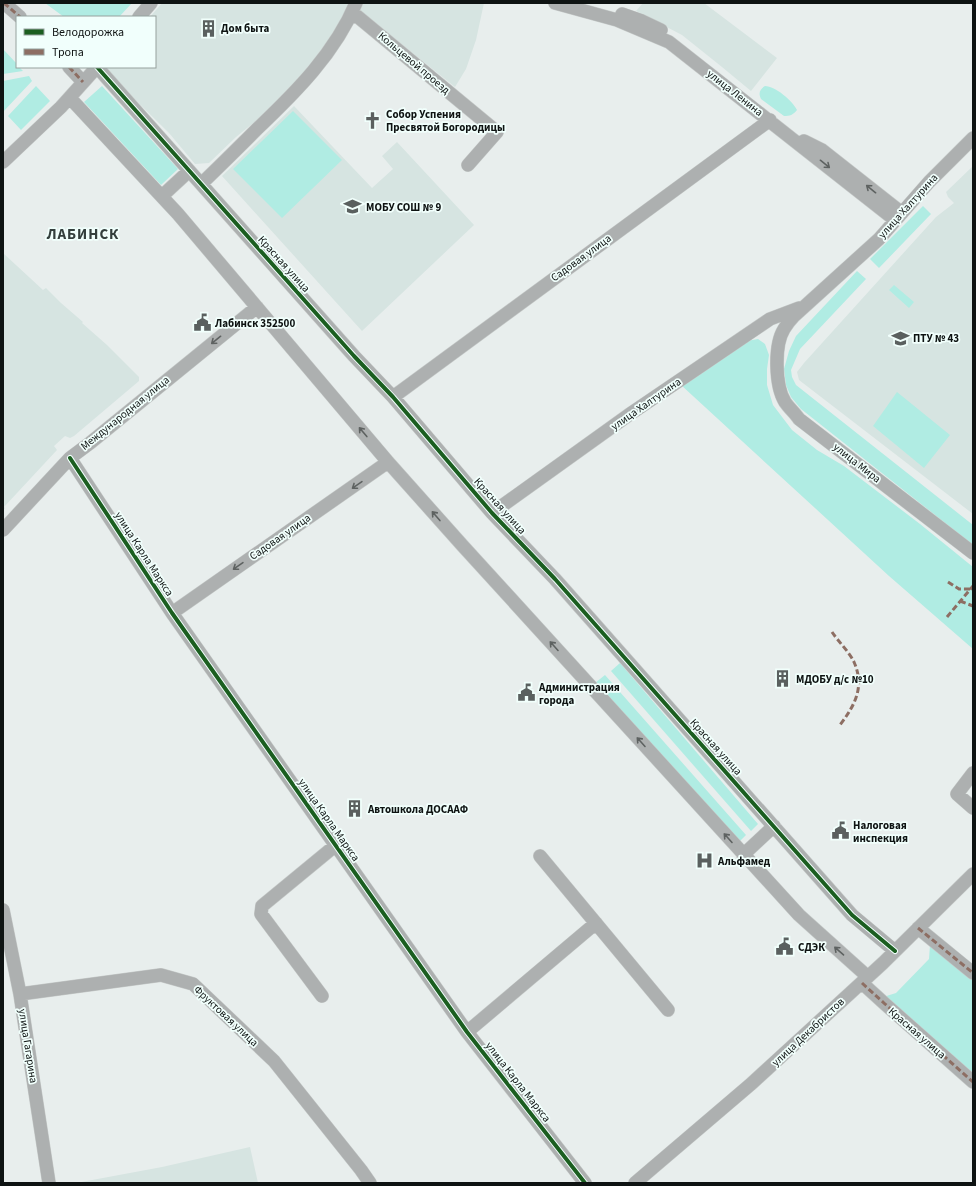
<svg xmlns="http://www.w3.org/2000/svg" width="976" height="1186" viewBox="0 0 976 1186" font-family="'Source Sans 3',sans-serif">
<style>
.built{fill:#d6e4e1}
.green{fill:#b0ece3}
.lines{fill:none;stroke-linecap:round;stroke-linejoin:round}
.minor-casing{stroke:#c6cac9;stroke-width:14}
.minor{stroke:#adb0b0;stroke-width:13}
.quiet{stroke:#8d6e63;stroke-width:3;stroke-dasharray:6 3;stroke-linecap:butt}
.cycleway-casing{stroke:#f1fffc;stroke-width:6}
.cycleway{stroke:#1b5e20;stroke-width:4}
.oneway{stroke:#5e6261}
.labels{text-anchor:middle;dominant-baseline:central;stroke-width:3.5;stroke-linejoin:round;paint-order:stroke}
.poi-label{font-size:11px;font-weight:bold;fill:#0e1312;stroke:#f1fffc;text-anchor:start}
.street-label{font-size:11px;fill:#0e1312;stroke:#f1fffc}
.district-label{font-size:15px;font-weight:bold;letter-spacing:1px;fill:#343f3d;stroke:#f1fffc}
</style>
<rect width="100%" height="100%" fill="#e8eeed"/>
<path class="built" d="M162 3H354L296 88 236 137 209 163 195 164 169 133 105 70 107 67H155V17H150Z
M363 3H484L476 40 466 69 455 87 359 10Z
M643 3H704L777 58 751 91 722 67 682 35 636 11Z
M294 106 372 188 393 169 382 156 397 142 474 225 362 331 222 176Z
M973 166V514L799 380 797 372 804 363 936 217 954 203 948 197 946 192Z
M3 253 43 290 46 288 61 303 83 322 82 323 107 345 139 377V381L74 436 70 438 65 436 54 446 57 450 4 507 5 508 3 511Z
M250 1147 258 1183H76L162 1167Z"/>
<path class="green" d="M45 3H132L119 17H64Z
M3 49 17 64V67H19L23 71 3 74Z
M29 76 32 81 3 112V81Z
M36 86 50 101 21 130 8 116Z
M102 86 178 169 161 185 84 102Z
M765 86C775 86 793 101 797 110 793 115 790 116 784 116L761 99C758 93 760 89 765 86Z
M293 111 342 160 282 218 233 169Z
M923 206 931 214 879 268 870 259Z
M857 271 866 279 800 349 791 370 792 377 796 385 973 525V545L801 409 791 397 786 385 784 369 789 351 796 336Z
M894 285 914 302 909 308 889 290Z
M758 339 765 344 769 355 767 369V385L773 405 792 430 817 450 844 466 920 524 973 567V649L889 576 681 385 747 341Z
M897 392 950 435 924 468 873 426Z
M620 663 758 824 751 831 611 671Z
M605 675 746 835 739 842 595 683Z
M930 945 973 978V1078L880 998 896 993 929 959Z"/>
<g class="lines">
<defs>
<path id="minor" d="M4 3 20 17
M555 3 617 20 669 42 895 220
M352 12 497 132 468 165
M622 14 642 21 661 30
M139 17 151 3
M69 67 83 82
M97 67 354 356 393 397 492 513 555 579 852 915 895 951
M70 98 178 214 388 462 462 545 799 915 868 977
M973 138 929 182 879 239 794 316C790 320 787 324 784 329 774 345 775 386 785 402 789 408 795 413 799 419L973 553
M804 141 822 150 902 213
M3 162 61 107 97 67
M201 184C220 166 239 147 257 129 296 92 335 53 356 3
M162 196 189 171
M393 397 770 120
M70 458 172 613 467 1032 585 1183
M492 513 630 414 770 319 799 308
M3 530 70 458 90 443 257 307
M172 613 388 462
M973 773 957 794 973 808
M743 855 774 826
M540 856 668 1010
M3 910 20 994 49 1183
M918 928 973 973
M862 983 885 1004 973 1082
M20 994 161 975 193 984 274 1061 361 1170 370 1183
M322 996 261 914 262 906 336 845
M467 1032 596 923
M635 1183 751 1084 883 963 973 874"/>
</defs>
<use href="#minor" class="minor-casing"/>
<use href="#minor" class="minor"/>
<path class="quiet" d="M4 3 20 17
M69 67 83 82
M948 582 959 589H971
M960 601 973 606
M947 617 973 586
M832 632C838 641 850 653 854 662 865 687 855 705 840 725
M918 928 973 973
M862 983 885 1004 973 1082"/>
<defs>
<path id="cycleway" d="M97 67 354 356 393 397 492 513 555 579 852 915 895 951
M70 458 172 613 467 1032 585 1183"/>
</defs>
<use href="#cycleway" class="cycleway-casing"/>
<use href="#cycleway" class="cycleway"/>
</g>
<defs><path id="oneway-shaft" d="M-6 0H5M1.5-3L5.5 0L1.5 3" fill="none" stroke-width="1.6" stroke-linecap="round" stroke-linejoin="round"/></defs>
<g class="oneway">
<use href="#oneway-shaft" transform="translate(825 164) rotate(39)"/>
<use href="#oneway-shaft" transform="translate(871 189) rotate(-141)"/>
<use href="#oneway-shaft" transform="translate(216 340) rotate(141)"/>
<use href="#oneway-shaft" transform="translate(363 432) rotate(-130)"/>
<use href="#oneway-shaft" transform="translate(357 485) rotate(145)"/>
<use href="#oneway-shaft" transform="translate(436 516) rotate(-131)"/>
<use href="#oneway-shaft" transform="translate(238 566) rotate(145)"/>
<use href="#oneway-shaft" transform="translate(554 646) rotate(-132)"/>
<use href="#oneway-shaft" transform="translate(641 742) rotate(-132)"/>
<use href="#oneway-shaft" transform="translate(728 838) rotate(-132)"/>
<use href="#oneway-shaft" transform="translate(839 951) rotate(-139)"/>
</g>
<defs>
<symbol id="building-bare" viewBox="-9 -9 18 18"><path d="M-4-6H4V6H1V3H-1V6H-4ZM-2.5-4.3h1.7v1.8h-1.7ZM.8-4.3h1.7v1.8H.8ZM-2.5-1h1.7V.8h-1.7ZM.8-1h1.7V.8H.8Z" fill="#5a605f" stroke="#f1fffc" stroke-width="2.5" paint-order="stroke"/></symbol>
<symbol id="church-bare" viewBox="-9 -9 18 18"><path d="M-1.2-6h2.4v3.5h3.3v2.4h-3.3V6h-2.4V-.1h-3.3v-2.4h3.3Z" fill="#5a605f" stroke="#f1fffc" stroke-width="2.5" paint-order="stroke"/></symbol>
<symbol id="school-bare" viewBox="-9 -9 18 18"><path d="M0-5L7-2L0 1L-7-2ZM-4 1L0 2.5L4 1V4Q0 6-4 4Z" fill="#5a605f" stroke="#f1fffc" stroke-width="2.5" paint-order="stroke"/></symbol>
<symbol id="civic-bare" viewBox="-9 -9 18 18"><path d="M-.6-6.5H3V-4.5H.6V-3L4-1V1h2V6H-6V1h2V-1L-.6-3ZM-1.2 2.5V6h2.4V2.5Z" fill="#5a605f" stroke="#f1fffc" stroke-width="2.5" paint-order="stroke"/></symbol>
<symbol id="university-bare" viewBox="-9 -9 18 18"><path d="M0-5L7-2L0 1L-7-2ZM-4 1L0 2.5L4 1V4Q0 6-4 4Z" fill="#5a605f" stroke="#f1fffc" stroke-width="2.5" paint-order="stroke"/></symbol>
<symbol id="hospital-bare" viewBox="-9 -9 18 18"><path d="M-5-5h3v3.5h4V-5h3V5h-3V1.5h-4V5h-3Z" fill="#5a605f" stroke="#f1fffc" stroke-width="2.5" paint-order="stroke"/></symbol>
</defs>
<g fill-rule="evenodd">
<use href="#building-bare" x="196" y="16" width="25" height="25"/>
<use href="#church-bare" x="360" y="108" width="25" height="25"/>
<use href="#school-bare" x="340" y="194" width="25" height="25"/>
<use href="#civic-bare" x="190" y="310" width="25" height="25"/>
<use href="#university-bare" x="888" y="326" width="25" height="25"/>
<use href="#building-bare" x="770" y="666" width="25" height="25"/>
<use href="#civic-bare" x="514" y="680" width="25" height="25"/>
<use href="#building-bare" x="342" y="796" width="25" height="25"/>
<use href="#civic-bare" x="828" y="818" width="25" height="25"/>
<use href="#hospital-bare" x="692" y="848" width="25" height="25"/>
<use href="#civic-bare" x="772" y="934" width="25" height="25"/>
</g>
<g class="labels">
<g class="poi-label">
<text x="221" y="28">Дом быта</text>
<text x="386" y="114">Собор Успения<tspan x="386" dy="13">Пресвятой Богородицы</tspan></text>
<text x="366" y="207">МОБУ СОШ № 9</text>
<text x="215" y="323">Лабинск 352500</text>
<text x="913" y="338">ПТУ № 43</text>
<text x="796" y="679">МДОБУ д/с №10</text>
<text x="539" y="687">Администрация<tspan x="539" dy="13">города</tspan></text>
<text x="368" y="809">Автошкола ДОСААФ</text>
<text x="853" y="825">Налоговая<tspan x="853" dy="13">инспекция</tspan></text>
<text x="718" y="861">Альфамед</text>
<text x="798" y="947">СДЭК</text>
</g>
<g class="street-label">
<text transform="translate(414 63) rotate(40)">Кольцевой проезд</text>
<text transform="translate(735 93) rotate(38)">улица Ленина</text>
<text transform="translate(908 206) rotate(-48)">улица Халтурина</text>
<text transform="translate(581 258) rotate(-36)">Садовая улица</text>
<text transform="translate(284 264) rotate(48)">Красная улица</text>
<text transform="translate(646 404) rotate(-35)">улица Халтурина</text>
<text transform="translate(125 413) rotate(-39)">Международная улица</text>
<text transform="translate(857 463) rotate(38)">улица Мира</text>
<text transform="translate(500 506) rotate(48)">Красная улица</text>
<text transform="translate(280 537) rotate(-35)">Садовая улица</text>
<text transform="translate(144 554) rotate(57)">улица Карла Маркса</text>
<text transform="translate(716 747) rotate(48)">Красная улица</text>
<text transform="translate(329 820) rotate(55)">улица Карла Маркса</text>
<text transform="translate(226 1016) rotate(43)">Фруктовая улица</text>
<text transform="translate(808 1032) rotate(-43)">улица Декабристов</text>
<text transform="translate(917 1033) rotate(41)">Красная улица</text>
<text transform="translate(28 1046) rotate(81)">улица Гагарина</text>
<text transform="translate(518 1082) rotate(52)">улица Карла Маркса</text>
</g>
<g class="district-label">
<text x="83" y="234">ЛАБИНСК</text>
</g>
</g>
<rect width="976" height="1186" fill="none" stroke="#0e1312" stroke-width="8"/>
<rect x="16" y="16" width="140" height="52" fill="#f1fffc" stroke="#96a19e"/>
<rect x="24" y="29" width="20" height="6" fill="#1b5e20" stroke="#96a19e"/>
<text x="52" y="36" font-size="12" fill="#0e1312">Велодорожка</text>
<rect x="24" y="49" width="20" height="6" fill="#8d6e63" stroke="#96a19e"/>
<text x="52" y="56" font-size="12" fill="#0e1312">Тропа</text>
</svg>
